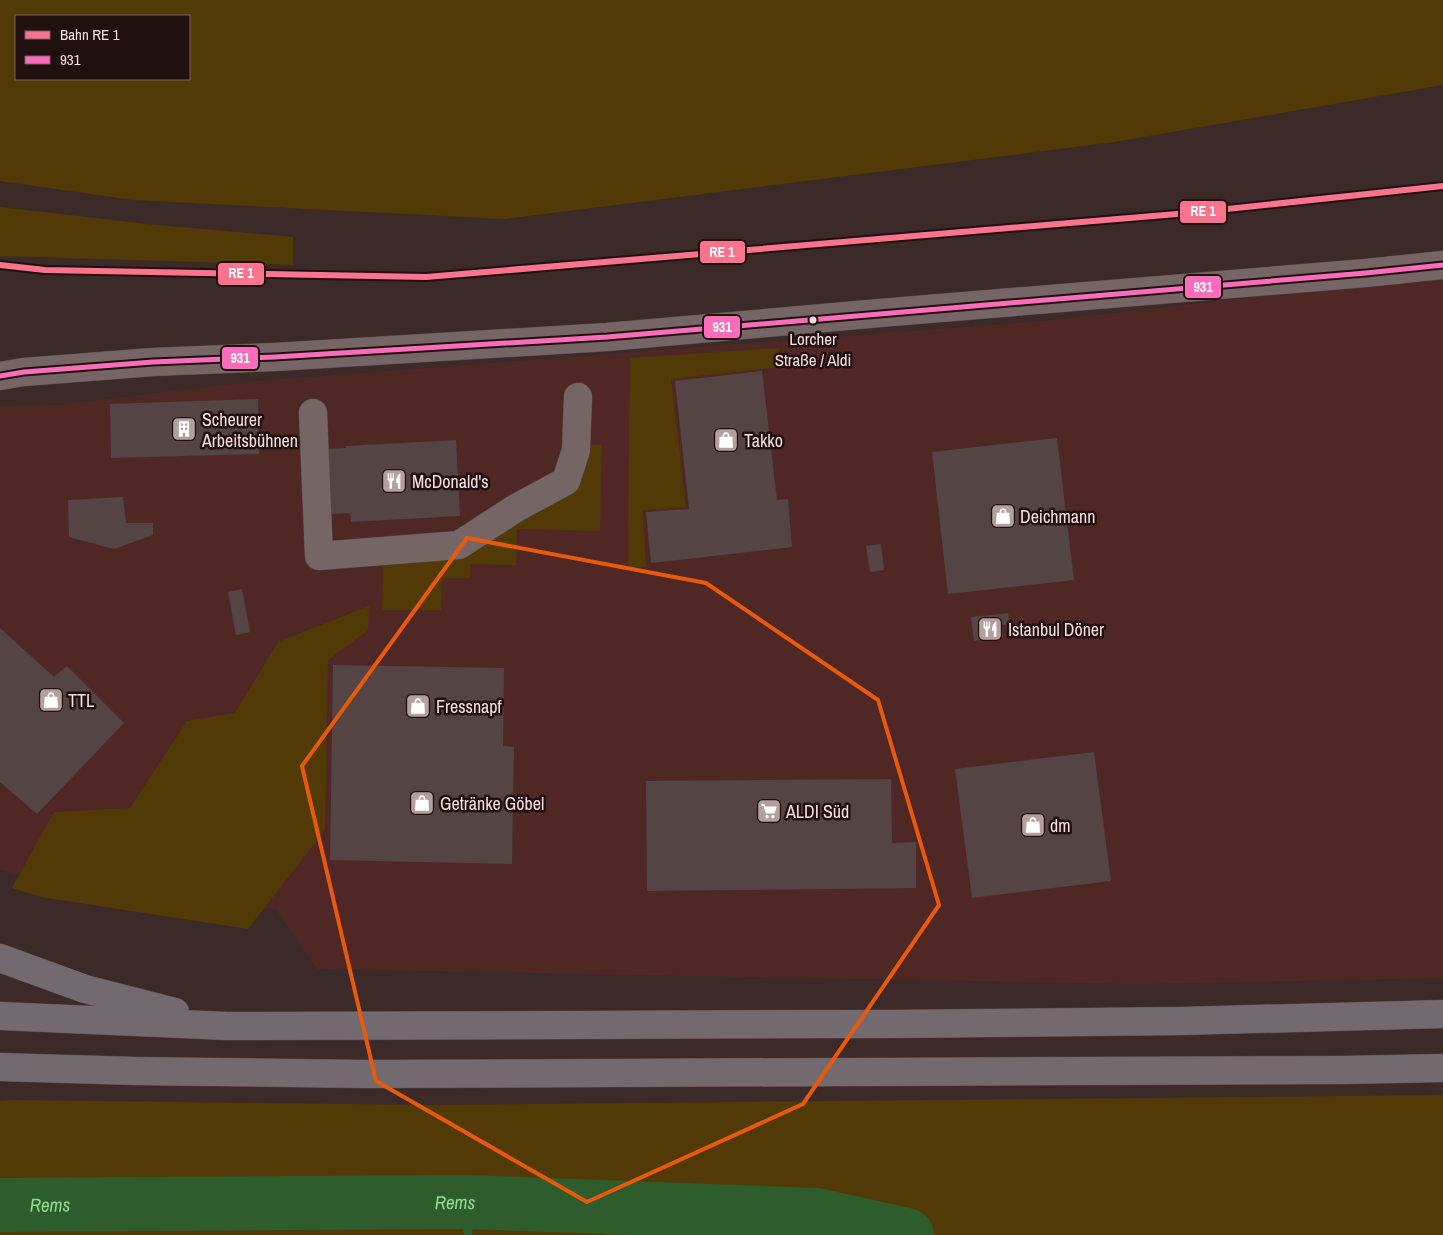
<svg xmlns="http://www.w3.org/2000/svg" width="1443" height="1235" viewBox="0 0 1443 1235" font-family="'Archivo Narrow',sans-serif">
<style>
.built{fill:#4f2826}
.green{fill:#523a06;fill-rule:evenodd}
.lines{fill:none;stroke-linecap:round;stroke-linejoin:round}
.stream{stroke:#2e5c2c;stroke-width:9}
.river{stroke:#2e5c2c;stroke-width:54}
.building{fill:#544443}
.minor-casing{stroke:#584847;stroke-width:29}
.highway-casing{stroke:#584847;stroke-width:29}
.minor{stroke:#756665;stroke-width:28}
.highway{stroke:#736a70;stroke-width:28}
.bus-1-casing{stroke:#201110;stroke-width:9}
.bus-1{stroke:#fb6dba;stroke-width:5}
.rail-1-casing{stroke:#201110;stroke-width:10}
.rail-1{stroke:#fc738d;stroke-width:6}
.marked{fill:none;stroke:#e8590c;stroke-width:4;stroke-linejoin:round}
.bus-dot{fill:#f6dedd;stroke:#201110;stroke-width:2}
.labels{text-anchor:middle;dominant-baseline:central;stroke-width:5;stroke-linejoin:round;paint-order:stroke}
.bus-label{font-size:17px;fill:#f6dedd;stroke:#201110}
.poi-label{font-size:18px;fill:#f6dedd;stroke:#201110;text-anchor:start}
.water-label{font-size:19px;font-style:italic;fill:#90da8c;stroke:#201110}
.line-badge{stroke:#201110;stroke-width:2}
.badge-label{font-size:14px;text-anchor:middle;font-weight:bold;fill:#fff}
</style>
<rect width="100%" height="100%" fill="#3c2a29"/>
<path class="built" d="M1443 276V978L1138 984 317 969 276 909 95 897 0 869V406L59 405 256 381 1045 321Z"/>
<path class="green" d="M0 0H1443V85L1114 142 505 219 133 200 0 181ZM16 16H189V79H16Z
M0 207 147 224 293 237V265L0 256Z
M779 348 781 367 671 379 686 507 643 510 646 567 628 569 630 358Z
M585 445H602L600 531 517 529 516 565 470 564V578H442L441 610H382L383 566 461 557Z
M369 606 368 630 328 660 325 830 248 929 41 897 12 888 54 812 130 808 187 721 235 713 278 642Z
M1443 1095V1235H0V1101L9 1100 435 1105Z"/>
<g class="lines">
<path class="stream" d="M467 1202 468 1235"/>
<path class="river" id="s1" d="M0 1205 467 1202 817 1215 907 1235"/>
</g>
<path class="building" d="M762 371 777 500 788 499 792 547 651 563 646 512 689 509 675 381Z
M258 399 259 454 111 458 110 404Z
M1057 438 1074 580 948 594 932 452Z
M456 440 460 516 351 522 350 513 331 514 327 449 346 448V446Z
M123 497 126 523H153V535L114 549 69 537 68 500Z
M881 544 884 570 870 572 866 546Z
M242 589 250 632 236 635 228 592Z
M1008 613 1010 624 1002 625 1003 637 974 641 971 617Z
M0 628 54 677 67 666 124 723 37 814 0 782Z
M333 665 504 668 503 746 514 747 512 864 330 860Z
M1094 752 1111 881 972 898 955 769Z
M891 779 892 843 916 842V888L647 891 646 781Z"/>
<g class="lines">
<defs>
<path id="minor" d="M0 376 24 372 153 362 275 357 607 337 880 313 1366 273 1443 265
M313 413 319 556 459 545 516 508 566 481 576 450 578 397"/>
<path id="highway" d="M0 958 85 989 175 1012
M0 1016 227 1026 884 1024 1182 1021 1443 1014
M0 1067 136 1071 365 1074 1344 1070 1443 1068"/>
</defs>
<use href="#minor" class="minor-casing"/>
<use href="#highway" class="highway-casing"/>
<use href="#minor" class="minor"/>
<use href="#highway" class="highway"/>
<defs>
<path id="bus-1" d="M0 376 24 372 153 362 275 357 607 337 1366 273 1443 265"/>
</defs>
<use href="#bus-1" class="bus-1-casing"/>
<use href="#bus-1" class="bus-1"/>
<defs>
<path id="rail-1" d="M0 265 45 270 426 277 1189 213 1443 186"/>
</defs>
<use href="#rail-1" class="rail-1-casing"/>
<use href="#rail-1" class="rail-1"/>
</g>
<path class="marked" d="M467 538 706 583 878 700 939 905 803 1104 587 1202 376 1081 302 766Z"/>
<defs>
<symbol id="building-square" viewBox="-11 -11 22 22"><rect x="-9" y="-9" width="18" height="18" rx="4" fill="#b59f9e" stroke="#201110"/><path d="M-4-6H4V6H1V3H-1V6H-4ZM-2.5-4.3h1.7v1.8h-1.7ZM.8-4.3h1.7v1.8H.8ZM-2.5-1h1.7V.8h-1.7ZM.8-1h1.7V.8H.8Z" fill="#fff"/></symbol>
<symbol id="shop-square" viewBox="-11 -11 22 22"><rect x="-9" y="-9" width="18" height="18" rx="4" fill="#b59f9e" stroke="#201110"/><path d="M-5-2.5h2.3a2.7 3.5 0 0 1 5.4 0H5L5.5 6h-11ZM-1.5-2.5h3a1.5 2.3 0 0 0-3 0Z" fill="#fff"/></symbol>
<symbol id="restaurant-square" viewBox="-11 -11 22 22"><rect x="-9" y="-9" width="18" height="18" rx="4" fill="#b59f9e" stroke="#201110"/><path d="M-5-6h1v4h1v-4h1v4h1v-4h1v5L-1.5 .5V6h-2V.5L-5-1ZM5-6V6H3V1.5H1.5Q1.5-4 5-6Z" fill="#fff"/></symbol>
<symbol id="supermarket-square" viewBox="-11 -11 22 22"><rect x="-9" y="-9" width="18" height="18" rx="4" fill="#b59f9e" stroke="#201110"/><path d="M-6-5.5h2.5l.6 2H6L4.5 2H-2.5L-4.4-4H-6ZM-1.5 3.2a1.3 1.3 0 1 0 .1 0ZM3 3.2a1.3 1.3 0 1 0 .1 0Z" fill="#fff"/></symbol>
</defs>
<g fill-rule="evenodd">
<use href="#building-square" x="170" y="415" width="28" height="28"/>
<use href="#shop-square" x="712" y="426" width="28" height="28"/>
<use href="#restaurant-square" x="380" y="467" width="28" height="28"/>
<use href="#shop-square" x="989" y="502" width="28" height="28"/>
<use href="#restaurant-square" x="976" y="615" width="28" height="28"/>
<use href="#shop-square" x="37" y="686" width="28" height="28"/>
<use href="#shop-square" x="404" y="692" width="28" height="28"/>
<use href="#shop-square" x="408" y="789" width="28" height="28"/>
<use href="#supermarket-square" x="755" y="797" width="28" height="28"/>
<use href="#shop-square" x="1019" y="811" width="28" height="28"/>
</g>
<circle class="bus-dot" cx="813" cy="320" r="4.5"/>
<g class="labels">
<g class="bus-label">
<text x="813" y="338">Lorcher<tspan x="813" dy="21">Straße / Aldi</tspan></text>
</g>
<g class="poi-label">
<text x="202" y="419">Scheurer<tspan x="202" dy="21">Arbeitsbühnen</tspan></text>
<text x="744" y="440">Takko</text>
<text x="412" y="481">McDonald's</text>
<text x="1020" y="516">Deichmann</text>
<text x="1008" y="629">Istanbul Döner</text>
<text x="68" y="700">TTL</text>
<text x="436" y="706">Fressnapf</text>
<text x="440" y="803">Getränke Göbel</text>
<text x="786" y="811">ALDI Süd</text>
<text x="1050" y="825">dm</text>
</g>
<g class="water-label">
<text stroke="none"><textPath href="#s1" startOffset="455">Rems</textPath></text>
<text stroke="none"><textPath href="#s1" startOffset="50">Rems</textPath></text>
</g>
</g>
<g class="line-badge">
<rect x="1179" y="200" width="48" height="24" rx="5" fill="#fc738d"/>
<rect x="699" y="240" width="47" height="24" rx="5" fill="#fc738d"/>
<rect x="217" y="262" width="48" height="24" rx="5" fill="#fc738d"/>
<rect x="1184" y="275" width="38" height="24" rx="5" fill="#fb6dba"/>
<rect x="703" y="315" width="38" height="24" rx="5" fill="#fb6dba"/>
<rect x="221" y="346" width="38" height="24" rx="5" fill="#fb6dba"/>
</g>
<g class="badge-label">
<text x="1203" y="216">RE 1</text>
<text x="722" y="257">RE 1</text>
<text x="241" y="278">RE 1</text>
<text x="1203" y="292">931</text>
<text x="722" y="332">931</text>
<text x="240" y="363">931</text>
</g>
<rect x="15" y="15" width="175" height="65" fill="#201110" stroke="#766362"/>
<rect x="25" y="31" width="25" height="8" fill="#fc738d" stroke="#766362"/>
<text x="60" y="40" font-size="15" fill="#f6dedd">Bahn RE 1</text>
<rect x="25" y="56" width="25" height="8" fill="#fb6dba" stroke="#766362"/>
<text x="60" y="65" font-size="15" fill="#f6dedd">931</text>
</svg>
